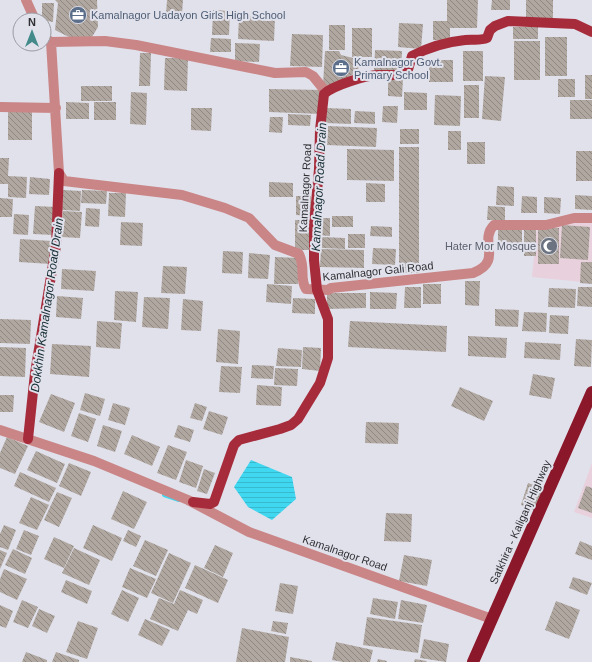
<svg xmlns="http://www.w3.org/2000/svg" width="592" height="662" viewBox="0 0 592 662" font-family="Helvetica,sans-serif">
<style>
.commercial{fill:#e8d1dc}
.water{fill:url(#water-rules)}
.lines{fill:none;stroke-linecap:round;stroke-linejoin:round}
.stream{stroke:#40d7f0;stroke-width:4}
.building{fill:url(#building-back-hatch)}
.minor{stroke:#ca8687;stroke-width:10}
.major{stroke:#a72c3b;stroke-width:10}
.highway{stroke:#8b172a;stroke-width:12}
.labels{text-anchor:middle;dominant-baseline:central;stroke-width:4;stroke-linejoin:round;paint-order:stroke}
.service-label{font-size:11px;fill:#4e5e75;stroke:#e1e1ec;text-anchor:start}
.street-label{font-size:11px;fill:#2f2f33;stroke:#e1e1ec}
.worship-label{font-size:11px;fill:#5b616d;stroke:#e1e1ec;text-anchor:end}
.water-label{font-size:12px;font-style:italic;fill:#162e33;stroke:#e1e1ec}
</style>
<defs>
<pattern id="water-rules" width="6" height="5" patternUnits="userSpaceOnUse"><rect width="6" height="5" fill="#40d7f0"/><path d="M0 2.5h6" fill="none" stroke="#38b9ce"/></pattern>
<pattern id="building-back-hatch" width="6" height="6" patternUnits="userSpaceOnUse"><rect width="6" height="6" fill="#b0a7a0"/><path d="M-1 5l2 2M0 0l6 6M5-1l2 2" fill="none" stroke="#908883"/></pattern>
</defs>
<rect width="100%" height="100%" fill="#e1e1ec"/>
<path class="commercial" d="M592 219V283L532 277 537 226Z
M592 463V518L574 512Z"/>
<path class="water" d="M251 460 292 477 296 499 272 520 248 507 234 487Z"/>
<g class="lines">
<path class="stream" d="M164 495 179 500"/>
</g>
<path class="building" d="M55 0H97L98 27 92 37H69L55 30 58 3Z
M167 0H183L182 14H166Z
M447 0H478L477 28H450V40H433V21H447Z
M492 0H510V10H491Z
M526 0H553V19L526 18Z
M42 3H54L53 22 42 20Z
M213 10 230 11 229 35H212Z
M239 16 275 17 274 41 238 39Z
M399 23 423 24 421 49 398 47Z
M329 25H345V50H329Z
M513 27H538V39H513Z
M352 28H372V57H352Z
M292 34 323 35 322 67 290 66Z
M545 37H567V76H545Z
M211 38 231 39V52H210Z
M514 41H540V80H514Z
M235 43 260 44 259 62 235 61Z
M375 50 402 51 401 73 374 72Z
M325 51H339L341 55 357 59 359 63 358 72 328 87 323 85Z
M463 51H483V81H463Z
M140 53H151L150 86H139Z
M165 58H188L187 91 164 90Z
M429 60H453V82H429Z
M585 75H592V99H585Z
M485 76 505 77 501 121 482 119Z
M388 79H403L402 97 388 96Z
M558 79H575V97H558Z
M464 85H479V118H464Z
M81 86H112V101H81Z
M269 89 322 90 321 114 269 112Z
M131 92 147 93 146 125 130 124Z
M404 92 427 93V110H404Z
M435 95 461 96 460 126 434 125Z
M570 100H592V119H570Z
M66 102 89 103V119H66Z
M94 102H116V120H94Z
M383 106H398L397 123 382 122Z
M191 108H212L211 131 191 130Z
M326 108 351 109V124L326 123Z
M8 111H32V140H8Z
M355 111 375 112V124L354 123Z
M288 114 311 115 310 126 288 125Z
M270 117H283L282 133 269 132Z
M328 126 377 128 376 147 327 145Z
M400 129H419V144H400Z
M448 131H461V150H448Z
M467 142H485V164H467Z
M399 147H419V273H399Z
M347 149 394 150V181L347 180Z
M576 151H592V181H576Z
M0 158H9L8 176 27 177 26 198 8 197V184H0Z
M30 177 50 179 49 195 29 194Z
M269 182 293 183V197H269Z
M366 183 385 184V202H366Z
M497 186 514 187V206L496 205Z
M63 190 81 191 80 211 62 210Z
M82 190 107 191 106 204 81 203Z
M109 193H126L125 217 108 216Z
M575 195 592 196V210L575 209Z
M296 196H311V216L296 215Z
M522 196 537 197V213H521Z
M544 197 561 198 560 214 544 213Z
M0 198 13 199 12 217H0Z
M35 206 56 207 54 235 33 234Z
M488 206 505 207V220H487Z
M86 208 100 209 99 227 85 226Z
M63 211 82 212 80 238 61 237Z
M14 214 29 215 28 235 13 234Z
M332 216H353V227H332Z
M316 218H330V236L316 235Z
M295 220H313V250H295Z
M121 222 143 223 142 246 120 245Z
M562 225 590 227 588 260 560 258Z
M371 226 392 227V237L370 236Z
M538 227 559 228V264H538Z
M524 229H536V256H524Z
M498 230H522V247L498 246Z
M348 234H365V248H348Z
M322 237 345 238V249L322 248Z
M20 239 52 241 51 264 19 262Z
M373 248 396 249 395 265 372 264Z
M321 249 364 250V268L320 267Z
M223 251 243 252 242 274 222 273Z
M249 253 270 255 268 279 248 278Z
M275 257 299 258 298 284H274Z
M581 262H592V284L580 283Z
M163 266 187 267 185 294 161 293Z
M62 269 96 271 94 291 61 289Z
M465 281H480L479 306 465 305Z
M267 284 292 286 291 304 266 302Z
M423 284H441V304H423Z
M405 287H421V308H404Z
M578 287H592V307L577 306Z
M549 288 576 289 575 308 548 307Z
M115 291 138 292 136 322 114 320Z
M370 292 397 293 396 309H370Z
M327 293H366V308L327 309Z
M57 296 83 298 81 319 56 317Z
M144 297 170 298 168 329 142 327Z
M293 298 315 299V314L292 313Z
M183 299 203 301 201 331 181 330Z
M495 309 519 310 518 327 495 326Z
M524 312 547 313 546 332 522 331Z
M550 315 569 316 568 334 549 333Z
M0 319 31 320 30 344 0 343Z
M97 321 122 323 120 349 96 347Z
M350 321 447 326 446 352 348 347Z
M218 329 240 331 238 364 216 362Z
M468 336 507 338 506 358 468 356Z
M576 339 592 340 591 367 574 366Z
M525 342 561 344 560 360 524 358Z
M52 344 91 346 89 377 50 374Z
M0 347 26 348 25 377 0 376Z
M303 347 321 348 320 371 302 369Z
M278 348 302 350 301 367 276 366Z
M252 365 274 366 273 379 251 378Z
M221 366 242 367 240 393 219 392Z
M275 368 298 369 297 386 274 385Z
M533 374 555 378 551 399 529 395Z
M257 385 282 387 281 406 256 405Z
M460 387 493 401 484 421 451 406Z
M85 393 105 399 100 416 80 410Z
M51 394 75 403 64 432 39 422Z
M0 395H14L13 412H0Z
M113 403 130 408 125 425 108 420Z
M195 403 207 407 202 421 190 418Z
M209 411 228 417 222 435 203 429Z
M79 413 96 419 88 442 71 436Z
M366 422 399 423 398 444 365 443Z
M103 425 122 431 115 452 97 446Z
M178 425 194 430 190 442 174 437Z
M132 435 160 447 152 466 124 454Z
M7 437 28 446 15 474 0 468V453Z
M168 445 187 452 176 480 157 473Z
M36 451 65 464 57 483 27 470Z
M186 460 203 466 196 488 179 482Z
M69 463 91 472 81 496 59 486Z
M204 469 215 473 207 494 197 491Z
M20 472 56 488 49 502 14 486Z
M528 483 545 489 537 511 521 505Z
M586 486 592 488V513L578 508Z
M123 491 147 502 134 529 111 519Z
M57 492 72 498 59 527 44 520Z
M31 497 49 505 37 530 19 523Z
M386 513 412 514 411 542 384 541Z
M4 525 16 530 8 550 0 547V534Z
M93 525 122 538 112 561 83 548Z
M24 530 39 536 31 555 16 549Z
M128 530 141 536 136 547 123 541Z
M54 537 74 546 64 568 44 559Z
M145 540 168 550 156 576 133 566Z
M580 541 592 546V560L575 554Z
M215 545 233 553 223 577 204 568Z
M74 548 100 560 89 585 62 573Z
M13 549 32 558 25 574 5 565Z
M0 550 7 553 0 569Z
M169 553 191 563 173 603 151 593Z
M404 555 432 560 427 586 399 581Z
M195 565 228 580 218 603 185 588Z
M130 568 156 579 147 598 122 587Z
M4 569 27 579 17 600 0 592V579Z
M573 577 592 583 587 595 569 588Z
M66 580 92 591 87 604 61 592Z
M280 583 298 586 293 614 275 611Z
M122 590 139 598 128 622 111 614Z
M180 590 203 600 197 614 188 610 178 631 150 619 159 598 174 604Z
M373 598 398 602 395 619 370 614Z
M22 600 38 607 28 628 13 622Z
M401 600 427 605 423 623 398 619Z
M556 601 580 610 569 639 545 630Z
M0 605 13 611 6 628 0 626Z
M39 609 55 616 47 633 32 626Z
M367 617 422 625 418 653 363 645Z
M145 619 170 630 162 646 138 635Z
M78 621 98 628 87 659 66 652Z
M273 621 288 623 286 634 271 631Z
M242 628 289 637 285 662H236Z
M424 639 449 644 446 662 420 658Z
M336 642 373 650 370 662H343L332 660Z
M26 652 47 660V662H22Z
M56 652 79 660V662H52Z
M290 657 312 661V662H290Z
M378 659 387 661V662H377Z
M415 659 427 661 426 662H414Z"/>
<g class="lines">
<path class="minor" d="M26 0 35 20
M44 37 51 42 105 41 136 45 275 73 306 72 313 76 326 92
M51 42 59 173 64 181 182 195 225 208 249 218 275 245 299 254C306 269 299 278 306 289L328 290 331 288 473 273C504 261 478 241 494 225H546L574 218H592
M0 107 56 108
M0 430 94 461 188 500 249 532 492 619"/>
<path class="major" d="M28 439 35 373 56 246 59 173
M193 502 210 504 214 502 234 445 239 440 280 429 291 425 298 419 320 383 328 358V319L317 290 314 260V226L319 169 320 130 324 94C332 86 366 75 378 75 388 75 398 76 407 73L412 56C429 47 446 42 465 40 472 39 480 41 487 38L490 30 495 26 508 21 575 24 592 32"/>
<path class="highway" d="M473 662 592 392"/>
</g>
<defs>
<symbol id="office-disc" viewBox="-11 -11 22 22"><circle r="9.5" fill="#5c6f8a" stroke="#e1e1ec"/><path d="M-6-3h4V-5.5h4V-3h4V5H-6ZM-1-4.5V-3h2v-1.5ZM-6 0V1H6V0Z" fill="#fff"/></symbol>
<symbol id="mosque-disc" viewBox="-11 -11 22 22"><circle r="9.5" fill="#6b7280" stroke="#e1e1ec"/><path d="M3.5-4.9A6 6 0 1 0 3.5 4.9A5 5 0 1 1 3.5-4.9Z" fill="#fff"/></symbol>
</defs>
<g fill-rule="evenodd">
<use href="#office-disc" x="68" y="5" width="20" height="20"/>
<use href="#office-disc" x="331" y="58" width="20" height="20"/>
<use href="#mosque-disc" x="539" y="236" width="20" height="20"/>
</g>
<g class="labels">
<g class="service-label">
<text x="91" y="15">Kamalnagor Uadayon Girls High School</text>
<text x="354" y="62">Kamalnagor Govt.<tspan x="354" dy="13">Primary School</tspan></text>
</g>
<g class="street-label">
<text transform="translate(305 188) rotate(-87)">Kamalnagor Road</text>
<text transform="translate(378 271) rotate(-6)">Kamalnagor Gali Road</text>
<text transform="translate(520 522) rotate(-66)">Satkhira - Kaliganj Highway</text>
<text transform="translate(345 553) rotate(19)">Kamalnagor Road</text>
</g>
<g class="worship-label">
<text x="536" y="246">Hater Mor Mosque</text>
</g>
<g class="water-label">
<text transform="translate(319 187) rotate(-87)">Kamalnagor Road Drain</text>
<text transform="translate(47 305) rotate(-82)">Dokkhin Kamalnagor Road Drain</text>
</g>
</g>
<g transform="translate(32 32)"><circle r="19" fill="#e1e1ec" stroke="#9a9aa2"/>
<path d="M0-3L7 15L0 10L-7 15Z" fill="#438b8b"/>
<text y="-6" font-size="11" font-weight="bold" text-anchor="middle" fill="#2f2f33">N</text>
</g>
</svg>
